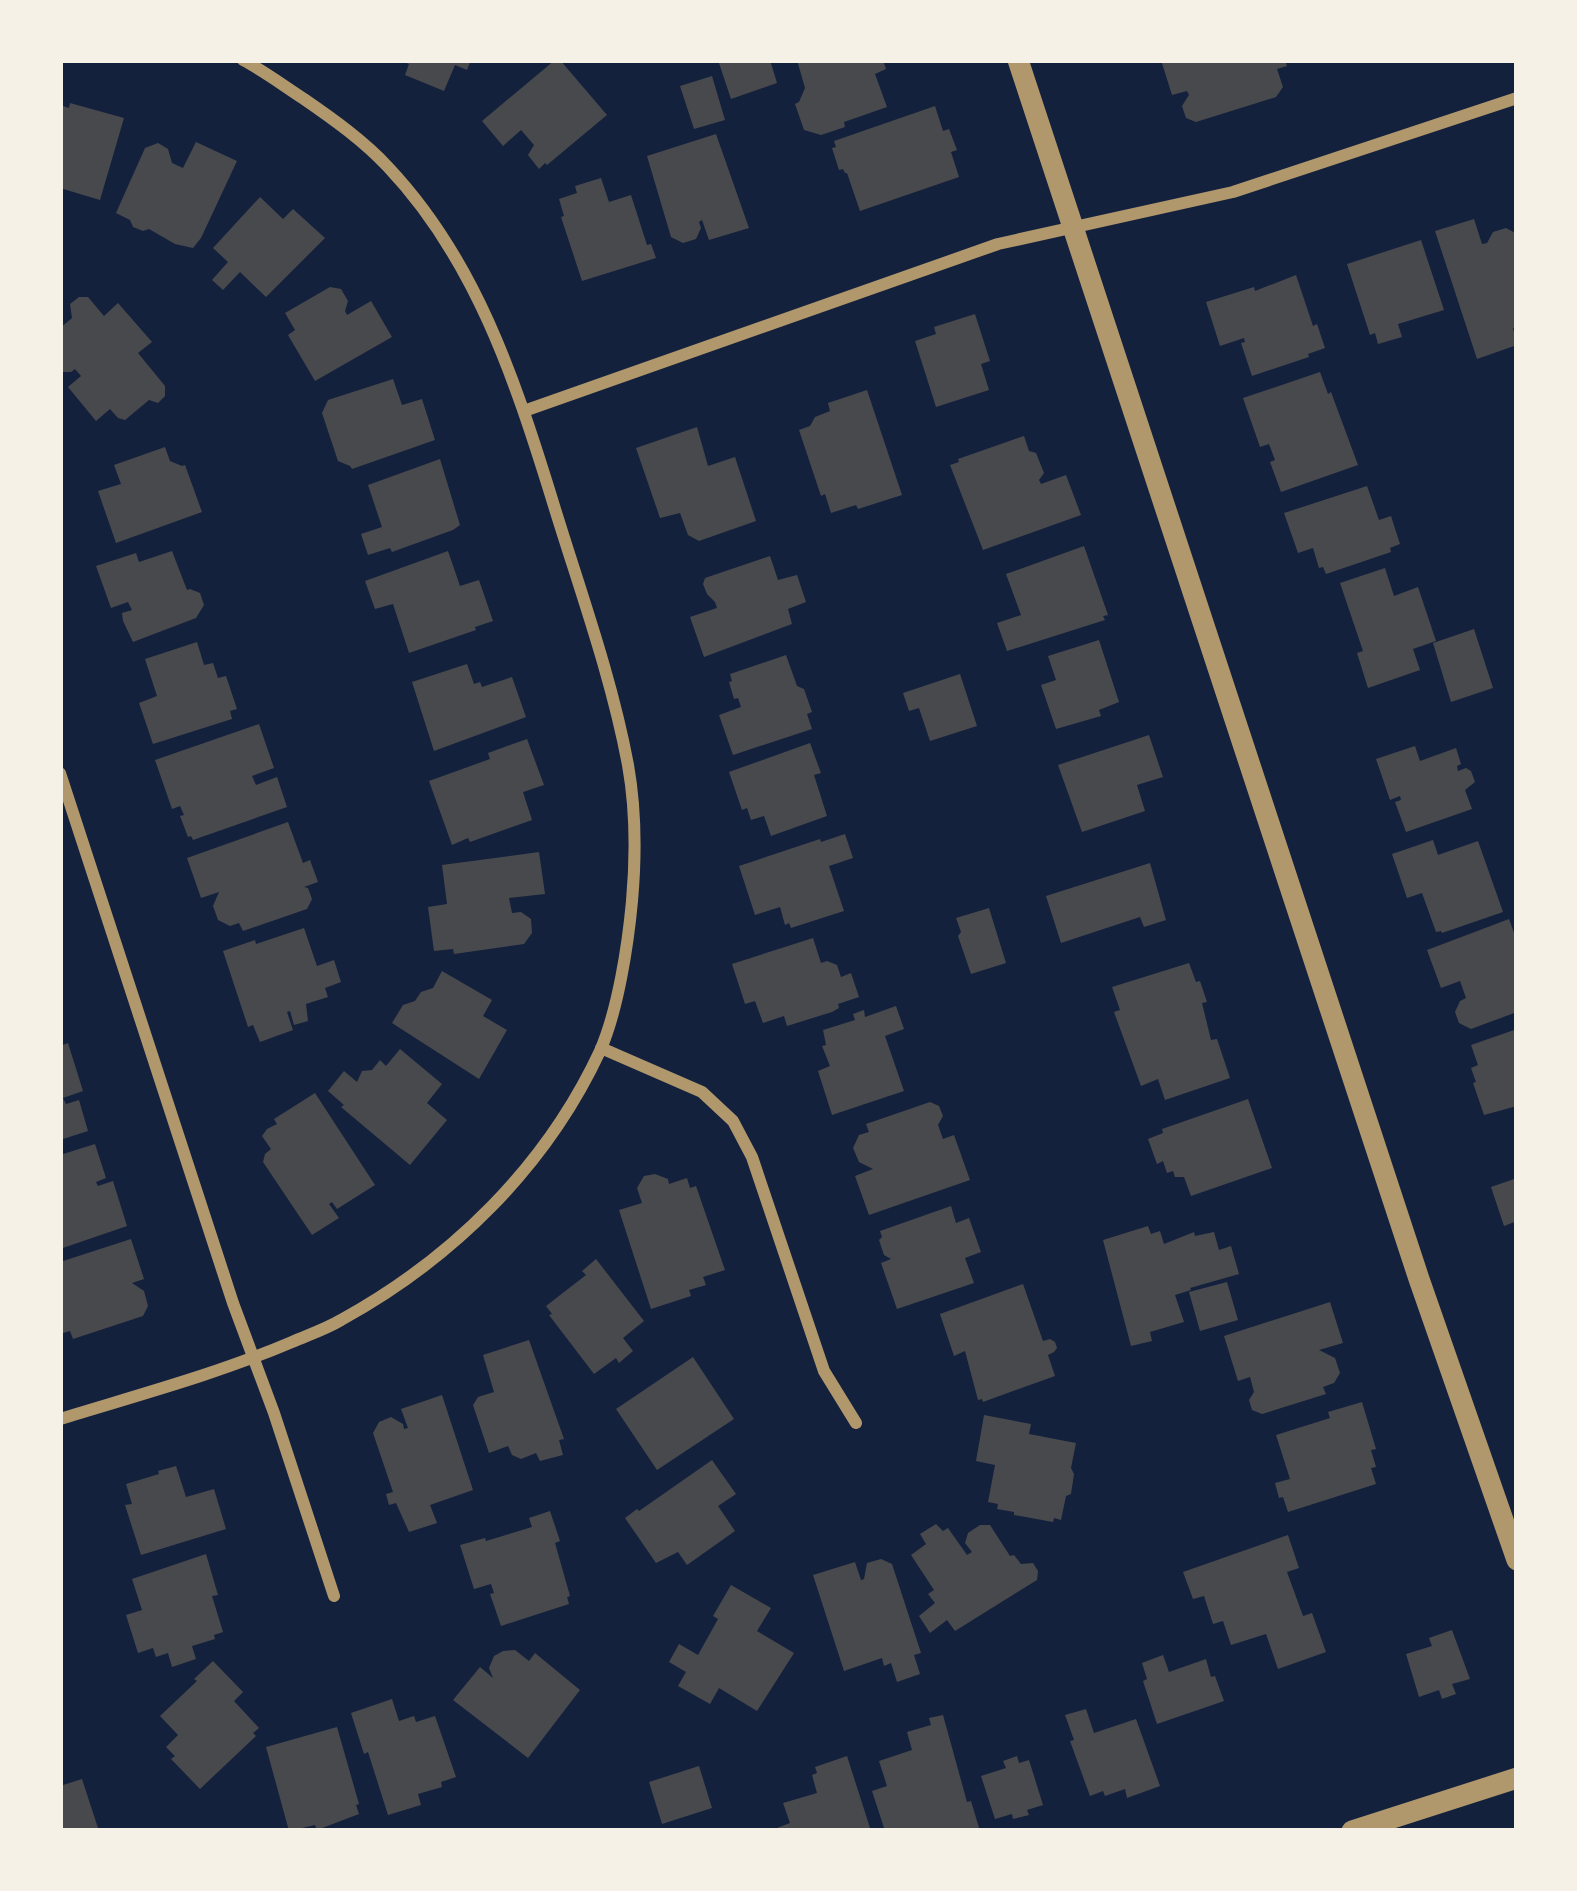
<svg xmlns="http://www.w3.org/2000/svg" width="1577" height="1891" viewBox="0 0 1577 1891" font-family="Merriweather,serif">
<style>
.building{fill:#48494c}
.lines{fill:none;stroke-linecap:round;stroke-linejoin:round}
.minor{stroke:#b1986c;stroke-width:12}
.tertiary{stroke:#b1986c;stroke-width:21}
</style>
<rect width="100%" height="100%" fill="#14213d"/>
<path class="building" d="M400 60H471L467 70 455 65 444 91 405 75 409 64Z
M555 60H560L607 115 547 165 545 163 539 169 528 155 534 145 521 130 503 146 482 121Z
M718 60H770L777 83 731 99Z
M797 60H883L886 69 875 74 887 107 844 122 845 127 821 135 804 130 795 104 799 102 805 88Z
M1161 60H1285L1287 66 1277 69 1283 87 1276 97 1196 122 1186 118 1182 106 1189 95 1187 91 1172 95Z
M712 76 725 120 694 129 680 86Z
M70 103 124 118 100 200 60 188V105L69 108Z
M935 106 943 131 949 129 957 150 951 152 959 177 860 211 847 173H845L843 169 839 170 832 148 836 147 834 141Z
M716 134 749 228 709 240 702 220 699 222 701 228 696 239 683 243 671 237 647 156Z
M196 142 237 161 201 238 193 248 175 244 149 229 143 231 133 227 130 220 116 213 145 148 158 143 168 149 172 163 183 168Z
M601 178 609 202 631 195 647 245 651 244 656 258 582 281 561 217 564 216 559 199 577 193 575 186Z
M260 197 283 219 293 209 325 238 266 297 240 272 223 290 212 280 228 262 213 248Z
M1474 219 1482 244 1487 243 1493 232 1506 228 1517 234V327L1513 328 1517 345 1477 359 1435 231Z
M1421 240 1444 310 1398 324 1402 337 1378 344 1375 333 1370 335 1347 264Z
M1296 275 1313 326 1317 324 1325 348 1308 354 1309 357 1252 376 1241 343 1245 342 1244 338 1220 346 1206 302 1254 287 1255 291Z
M330 287 341 289 348 301 345 311 347 315 371 301 392 337 315 381 288 335 295 330 285 313Z
M79 297H88L104 316 118 303 152 342 138 353 165 386V396L158 403 149 400 125 420 118 418 110 409 96 421 68 387 81 376 75 369 71 372H60V328L72 318 70 304Z
M975 314 990 361 981 364 989 390 936 407 915 341 936 334 934 327Z
M1320 372 1328 394 1331 392 1358 465 1281 492 1270 462 1275 460 1269 444 1260 447 1243 398Z
M393 379 402 405 422 399 435 440 352 469 350 466 338 461 322 413 328 400Z
M867 390 902 495 858 509 856 505 831 513 825 494 821 496 799 430 810 426 815 417 830 411 828 403Z
M697 427 708 466 735 457 756 521 699 541 688 535 680 513 660 518 636 448Z
M1024 436 1029 451 1036 453 1044 473 1039 480 1041 484 1066 475 1081 515 983 550 950 465 959 462 958 459Z
M165 447 170 461 182 466 185 465 202 512 116 543 98 491 121 484 114 465Z
M440 459 460 525 453 530 392 552 390 548 368 555 361 534 382 527 368 485Z
M1367 486 1379 520 1391 516 1400 544 1390 548 1391 552 1326 574 1323 567 1319 568 1313 548 1298 553 1284 513Z
M1084 546 1108 615 1103 616 1105 620 1007 651 997 623 1021 615 1006 574Z
M172 551 187 590 190 589 200 593 204 605 196 618 133 642 123 621 122 613 132 610 128 602 111 608 96 566 136 553 139 562Z
M448 551 460 586 479 580 493 621 475 627 476 630 409 653 393 604 375 609 365 581Z
M770 556 778 580 797 575 806 602 788 609 792 624 704 657 690 617 717 608 715 602 707 594 703 584 705 578Z
M1385 568 1394 596 1418 587 1436 641 1413 649 1420 670 1368 688 1357 653 1363 651 1340 583Z
M1474 629 1493 688 1451 702 1433 643Z
M1099 640 1119 702 1099 710 1101 716 1056 729 1041 685 1056 680 1048 656Z
M197 642 204 665 213 663 218 678 226 676 237 709 230 711 232 719 153 744 139 703 157 696 145 659Z
M786 655 797 686 804 689 812 712 807 714 812 729 733 755 719 715 741 707 738 698 734 699 729 682 732 681 730 674Z
M467 664 474 684 480 682 482 687 512 677 526 717 434 751 412 682Z
M960 674 977 726 930 741 919 708 909 711 903 693Z
M259 724 274 768 252 776 256 785 277 777 287 807 193 840 191 836 188 837 180 816 184 815 180 806 172 809 155 760Z
M1149 735 1163 777 1137 785 1145 811 1082 832 1058 765Z
M527 739 544 785 523 792 532 820 470 842 468 838 452 845 429 781 490 759 488 753Z
M810 743 821 773 814 775 827 816 771 836 764 816 751 820 747 808 742 810 729 772Z
M1415 746 1420 761 1456 748 1461 764 1457 766 1458 771 1466 768 1471 771 1475 782 1465 790 1472 809 1406 832 1395 802 1401 800 1400 796 1390 800 1376 759Z
M288 822 303 863 310 860 318 882 304 887 308 888 312 899 307 909 243 931 239 923 230 926 218 920 213 906 219 892 201 898 187 858Z
M845 834 853 858 829 866 844 911 791 928 789 923 785 925 780 907 755 915 739 866 820 839 821 842Z
M1433 840 1438 855 1478 841 1503 912 1442 933 1441 931 1436 932 1422 893 1407 898 1392 854Z
M539 852 545 894 509 898 512 913 521 912 531 919 532 933 524 944 454 954 453 949 434 951 428 907 447 904 442 865Z
M1150 863 1166 920 1144 927 1140 917 1061 943 1046 896Z
M989 908 1006 963 971 974 958 936 961 932 956 918Z
M1509 919 1517 941V1012L1471 1029 1459 1023 1455 1012 1460 1001 1466 998 1460 981 1441 988 1427 950Z
M304 928 317 966 334 960 341 982 325 988 328 997 306 1004 308 1021 294 1025 290 1011 287 1012 293 1030 260 1042 253 1025 248 1027 223 951 255 940 256 944Z
M813 938 821 963 827 961 837 965 841 977 851 973 859 997 838 1004 839 1008 832 1012 787 1026 784 1016 763 1023 755 1001 745 1004 732 964Z
M1189 963 1196 982 1200 981 1207 1002 1202 1003 1211 1040 1217 1039 1230 1078 1165 1100 1158 1079 1141 1086 1114 1012 1120 1010 1112 987Z
M442 971 492 1000 483 1016 507 1030 479 1079 392 1023 403 1005 415 1001 421 992 433 988Z
M896 1006 904 1029 885 1036 904 1091 832 1115 818 1071 830 1066 822 1046 826 1045 823 1030 855 1020 853 1014 864 1010 865 1017Z
M1517 1029V1106L1484 1115 1473 1083 1476 1082 1471 1068 1478 1065 1471 1045Z
M68 1043 83 1091 63 1098 66 1104 79 1100 88 1131 60 1140V1046Z
M400 1049 442 1084 427 1103 447 1120 410 1165 341 1107 344 1105 328 1091 344 1071 357 1082 362 1071 372 1070 380 1060 386 1066Z
M315 1093 375 1185 337 1209 332 1202 329 1204 339 1218 312 1235 263 1162 265 1154 271 1149 262 1136 267 1129 277 1124 274 1119Z
M1248 1099 1272 1168 1191 1196 1184 1177H1175L1173 1171 1167 1173 1163 1161 1157 1164 1148 1139 1163 1133 1162 1129Z
M930 1102 939 1106 943 1116 938 1125 943 1139 954 1135 970 1180 869 1215 855 1176 873 1169 859 1162 853 1148 859 1135 869 1132 866 1124Z
M95 1144 106 1178 96 1182 98 1186 113 1181 127 1226 60 1249V1155Z
M655 1174 668 1179 669 1184 687 1178 690 1188 696 1186 725 1270 703 1277 706 1285 689 1290 691 1296 651 1309 619 1210 642 1203 637 1188 644 1176Z
M1517 1178V1221L1504 1226 1491 1187Z
M951 1206 956 1223 969 1218 981 1252 965 1258 974 1283 897 1309 881 1263 891 1259 884 1255 879 1240 882 1237 880 1231Z
M1148 1226 1151 1234 1160 1231 1164 1244 1194 1232 1195 1236 1214 1232 1219 1250 1231 1246 1239 1274 1190 1288 1191 1290 1175 1295 1184 1322 1150 1332 1152 1341 1131 1346 1103 1240Z
M131 1239 144 1279 132 1283 144 1291 148 1306 143 1316 73 1339 70 1331 60 1334V1262Z
M596 1259 644 1321 623 1338 633 1351 619 1363 616 1358 594 1374 549 1315 552 1314 546 1306 586 1275 582 1271Z
M1227 1282 1238 1320 1200 1331 1189 1292Z
M1023 1284 1043 1341 1050 1339 1055 1342 1057 1348 1054 1352 1048 1355 1055 1376 983 1402 982 1399 978 1400 965 1351 954 1356 940 1314Z
M1330 1302 1343 1343 1319 1350 1335 1358 1340 1373 1334 1383 1323 1387 1326 1394 1262 1414 1252 1410 1249 1400 1254 1392 1250 1377 1238 1381 1224 1336Z
M529 1340 564 1439 559 1440 563 1455 540 1461 536 1453 521 1459 512 1455 508 1446 489 1453 473 1405 478 1397 494 1392 483 1355Z
M693 1357 734 1419 657 1470 616 1409Z
M442 1395 473 1490 430 1505 437 1523 409 1532 396 1503 389 1505 386 1494 393 1492 373 1433 379 1422 391 1417 403 1424 404 1429 408 1428 401 1409Z
M1362 1402 1376 1449 1371 1450 1376 1467 1371 1468 1376 1484 1288 1512 1283 1497 1279 1498 1275 1483 1290 1479 1276 1435 1330 1418 1328 1412Z
M984 1415 1031 1424 1029 1434 1076 1443 1071 1468 1074 1474 1071 1494 1066 1496 1061 1520 1054 1518 1053 1522 1014 1515V1512L997 1509 998 1504 988 1502 995 1465 976 1461Z
M712 1460 736 1494 718 1506 735 1531 687 1565 678 1552 656 1563 625 1518 637 1509 639 1511Z
M176 1466 186 1497 214 1489 226 1529 141 1555 125 1505 132 1504 126 1484 159 1474 158 1471Z
M550 1511 560 1541 555 1543 570 1596 567 1597 569 1604 501 1626 490 1594 494 1593 491 1584 474 1589 460 1545 485 1538 486 1541 532 1527 529 1518Z
M936 1524 943 1531 948 1528 967 1555 972 1552 965 1543 968 1533 980 1525H990L1010 1556 1014 1555 1021 1564 1033 1563 1038 1571 1037 1580 955 1631 947 1620 930 1633 919 1616 935 1603 928 1594 934 1590 911 1555 926 1544 920 1534Z
M1288 1535 1299 1568 1287 1572 1303 1616 1312 1613 1326 1652 1278 1669 1266 1634 1231 1645 1223 1621 1213 1624 1204 1596 1193 1599 1183 1572Z
M206 1554 218 1595 212 1596 223 1632 214 1635 215 1639 192 1646 196 1659 172 1667 168 1653 156 1657 153 1648 138 1653 126 1615 142 1610 132 1579Z
M881 1559 892 1564 921 1653 914 1655 920 1674 897 1682 891 1663 884 1666 882 1658 844 1671 813 1575 855 1562 861 1580 864 1579 867 1563Z
M731 1585 771 1608 757 1631 794 1653 757 1711 719 1688 710 1704 678 1686 686 1672 669 1662 679 1644 698 1655 718 1619 713 1616Z
M1452 1630 1470 1679 1452 1684 1456 1694 1442 1699 1439 1690 1419 1697 1406 1654 1432 1646 1429 1638Z
M515 1650 529 1661 535 1653 580 1690 528 1758 453 1700 480 1667 493 1678 489 1668 494 1656 503 1651Z
M1163 1655 1169 1672 1206 1659 1211 1677 1215 1676 1224 1701 1157 1724 1143 1681 1147 1679 1142 1663Z
M213 1661 243 1692 234 1701 259 1728 253 1733 256 1736 200 1789 171 1759 175 1756 166 1747 178 1735 160 1716 197 1681 194 1679Z
M392 1699 399 1721 414 1716 416 1722 435 1716 456 1777 441 1782 442 1787 418 1794 421 1805 388 1815 368 1752 364 1754 351 1713Z
M1086 1709 1094 1733 1136 1719 1160 1786 1127 1798 1125 1789 1105 1796 1103 1791 1090 1796 1070 1741 1074 1740 1065 1715Z
M943 1715 967 1802 971 1801 980 1831H885L872 1791 887 1786 879 1761 912 1750 907 1732 931 1725 929 1718Z
M337 1727 359 1804 356 1805 359 1814 317 1830 315 1825 289 1831 266 1747Z
M847 1756 871 1831H769L790 1823 783 1803 817 1793 812 1775 817 1773 815 1767Z
M1017 1756 1019 1763 1029 1760 1043 1805 1027 1810 1029 1815 1013 1819 1012 1814 995 1819 981 1776 1006 1768 1003 1761Z
M699 1766 712 1808 662 1824 649 1782Z
M82 1779 99 1831H60V1786Z"/>
<g class="lines">
<path class="minor" d="M524 411 998 244 1233 192 1517 98
M60 773 233 1303 274 1413 334 1596
M601 1048 702 1092 733 1121 752 1157 824 1371 856 1423
M60 1419C138 1395 217 1374 292 1342 308 1335 326 1329 341 1320 452 1259 546 1167 600 1051 618 1010 628 945 632 901 636 856 636 810 628 765 611 674 578 585 551 496 514 377 475 259 388 167 364 141 333 119 304 99 284 86 264 71 243 60"/>
<path class="tertiary" d="M1018 60 1419 1279 1517 1560
M1352 1831 1517 1778"/>
</g>
<rect width="1577" height="1891" fill="none" stroke="#f6f1e7" stroke-width="126"/>
</svg>
